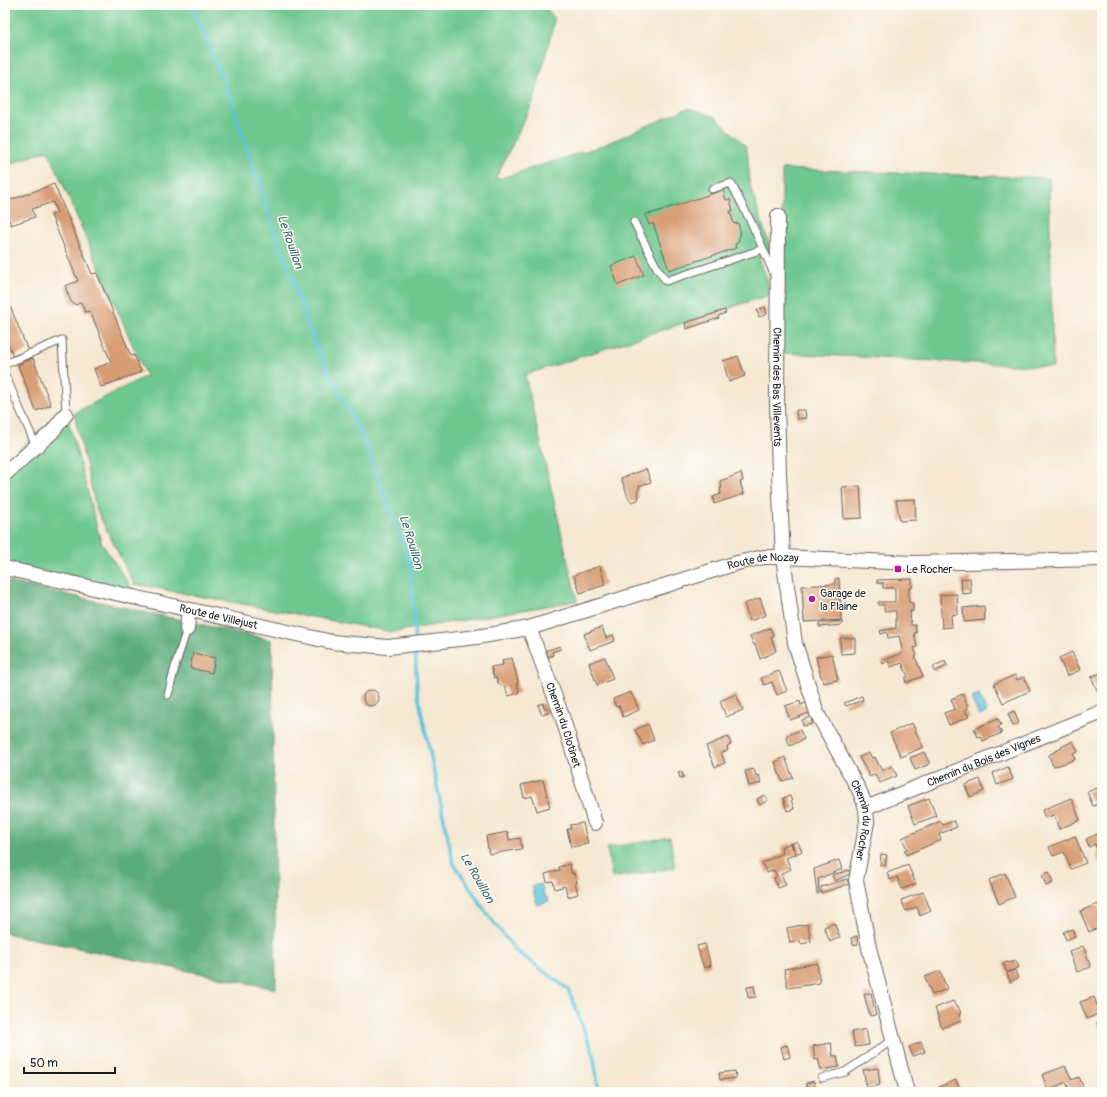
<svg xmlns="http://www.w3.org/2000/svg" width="1107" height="1097" viewBox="0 0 1107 1097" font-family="Pangolin,sans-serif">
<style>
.green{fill:#6ec88f;stroke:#457256}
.forest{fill:#5aac7a;stroke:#3b644b}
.water{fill:#5fc5dd;stroke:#3e707c}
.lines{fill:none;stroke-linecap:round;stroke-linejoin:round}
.stream{stroke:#5fc5dd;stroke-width:3.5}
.building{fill:#d99d75}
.service-casing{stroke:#68635c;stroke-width:9}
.minor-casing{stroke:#68635c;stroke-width:16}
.service{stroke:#fff;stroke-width:7}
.minor{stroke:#fff;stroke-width:14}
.poi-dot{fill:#b5179e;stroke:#fdfcf7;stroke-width:1.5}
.labels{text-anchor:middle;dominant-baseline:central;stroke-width:3;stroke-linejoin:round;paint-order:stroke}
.street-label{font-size:11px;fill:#1c1c1c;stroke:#fdfcf7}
.poi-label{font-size:11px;fill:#1c1c1c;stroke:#fdfcf7;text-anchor:start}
.water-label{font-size:12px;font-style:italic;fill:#376069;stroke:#fdfcf7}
</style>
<rect width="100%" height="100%" fill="#fdfcf7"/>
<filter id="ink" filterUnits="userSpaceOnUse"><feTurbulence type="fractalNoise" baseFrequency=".025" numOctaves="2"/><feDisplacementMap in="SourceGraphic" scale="8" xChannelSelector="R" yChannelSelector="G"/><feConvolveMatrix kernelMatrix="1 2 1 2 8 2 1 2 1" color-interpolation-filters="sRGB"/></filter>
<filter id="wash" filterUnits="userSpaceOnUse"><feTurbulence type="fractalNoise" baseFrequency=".012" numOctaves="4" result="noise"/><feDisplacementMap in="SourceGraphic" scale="16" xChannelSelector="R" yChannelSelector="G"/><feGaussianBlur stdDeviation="0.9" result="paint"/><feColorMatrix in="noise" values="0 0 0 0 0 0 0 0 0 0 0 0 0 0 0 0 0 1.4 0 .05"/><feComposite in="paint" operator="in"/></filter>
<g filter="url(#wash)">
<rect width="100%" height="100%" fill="#f6e8d2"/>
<path class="green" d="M5 5H543L555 18 534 100 495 180 601 146 688 108 714 116 746 146 748 157 750 186 772 253 759 257 772 294 525 375 577 601 393 632 134 584 96 509 74 413 146 376 48 150 5 166Z
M782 169 1049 178 1053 367 782 353Z
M65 408 101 542 135 593 5 566V462Z
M670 837 675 868 612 878 607 848Z"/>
<path class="forest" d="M5 581 272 640 276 989 5 933Z"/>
<path class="water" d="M979 695 987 712 979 716 971 698Z
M541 884 545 897H547L549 901 537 905 532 886Z"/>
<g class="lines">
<path class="stream" d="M192 5 230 98 272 222 316 347 360 431 401 538 412 573 415 640
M415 646 417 691 453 862 485 911 515 950 568 989 593 1053 599 1092"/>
</g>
<g id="blocks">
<path class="building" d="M54 184 92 274 97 273 131 356 134 355 141 372 101 387 94 369 111 362 90 311 85 312 81 302 76 305 71 302 65 286 78 281 51 215 57 213 53 202 32 209 35 217 11 225 8 218 5 219V202Z
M723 190 726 200 730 199 733 211H730L734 224 738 223 741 234H740L738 243 735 244 736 248 669 270 653 223 649 225 645 214 650 213V214Z
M636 256 644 275 618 285 611 266Z
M5 293 28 351 13 356 5 335Z
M765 307 767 314 759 317 757 310Z
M725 310 726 313 718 316 719 318 686 329 685 323Z
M738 356 745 376 729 382 723 361Z
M33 358 51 405 36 411 18 365Z
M796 410H805L806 418 797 419Z
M646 469 651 482 639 486V490L637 491 639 496 638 500 632 502 629 499 621 478Z
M741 473 743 481 740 482 744 494 714 504 713 497 721 494 720 488H722L720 481Z
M860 486 862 518 844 519 842 487Z
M915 499 916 520 900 521 896 500Z
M600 566 605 585 580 593 574 575Z
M839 578 841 620 804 622 802 586 835 584V579Z
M970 578 971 593 962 594 961 579Z
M912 579V588H909V602L913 603V611H910L911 625H915L916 633H914L917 647 914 648 917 656 915 657 923 676 906 683 905 678 908 677 902 663 891 667 888 661 883 664 882 661 903 653 899 636 888 638 887 632 881 634 880 631 896 628V611H884V605H879L878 602H895V588H883V583H877V580Z
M957 594 958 614 951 615 952 627 942 628 940 595Z
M760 598 766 615 750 621 744 604Z
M984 606 985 620 964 622 963 608Z
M842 621V625L819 627V623Z
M602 627 606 638 613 635 615 641 590 650 584 634Z
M770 628 774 636 771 637 776 651 760 659 755 644 754 645 750 636Z
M840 638H855V653L841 654Z
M560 646 561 649 552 652 553 655 546 658 544 651Z
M1072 652 1080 670 1067 676 1059 658Z
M193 653 215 658 212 673 190 668Z
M832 654 838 680 823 683 822 677H821L816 657Z
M605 657 613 679 597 685 589 663Z
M512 658 518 682H517L519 693 508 696 505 686H503L498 683 496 677 494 678 491 667 503 665 502 660Z
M945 661 947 666 934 672V666Z
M779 671 787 691 777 695 772 682 764 685 761 678Z
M1102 672V692L1099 694 1091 677Z
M1015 675 1017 680 1024 677 1030 691 1003 703 994 684Z
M363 698a8 8 0 1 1 16 0a8 8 0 1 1-16 0Z
M631 692 639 710 623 717 619 706 616 707 613 699Z
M736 694 743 710 726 717 720 701Z
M963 694 968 708 965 710 969 717 949 725 944 713 955 709 951 699Z
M862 696 863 700 846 706 844 703Z
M800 701 801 705 808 702 812 712 790 720 785 706Z
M543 703 544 708 548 707 550 712 542 715 538 705Z
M1014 711 1019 723 1013 726 1008 714Z
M811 717 812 724 803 726 802 720Z
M998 719 1001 725 998 727 1002 733 983 741 981 736 978 737 974 729Z
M912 723 923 747 901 757 890 733Z
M648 724 654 740 643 745 635 730Z
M800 730 804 739 790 746 786 736Z
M728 737 731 744 727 746 728 750 721 753 725 763 715 767 706 746Z
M1073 741 1078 752 1073 753 1075 759 1060 765 1053 766 1049 756 1050 754 1062 748 1061 747Z
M924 752 930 764 915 770 910 758Z
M869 753 872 758 875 757 882 771 892 766 897 776 880 783 875 774 870 777 859 757Z
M785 757 793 778 782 781 775 762Z
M1008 767 1013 779 997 785 993 773Z
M754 769 756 776 759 775 761 783 749 786 745 771Z
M681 771 684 777 680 778 678 772Z
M980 779 984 791 970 797 965 785Z
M543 780 550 807 537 811 532 796 524 798 521 785Z
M1097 788 1102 803 1093 806 1087 792Z
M764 795 767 797V801L760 805 757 799Z
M790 796 794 809 787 811 783 798Z
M929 798 936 816 915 824 908 806Z
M1071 798 1080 820 1059 829 1054 815 1045 818 1042 810Z
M941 821 943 825 954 821 957 827 939 834 941 840 906 855 904 850 907 849 902 838Z
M583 823 588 844 571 847 567 829H571L570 825Z
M508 832 509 840 520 838 522 849 489 854 486 836Z
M1102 832V848L1097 850 1095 844 1089 847 1086 839Z
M1075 836 1086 863 1071 869 1064 852 1053 856 1049 847Z
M797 841 802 851 796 854 792 844Z
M790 843 796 854 786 858 791 869 781 874 786 885 778 888 774 878 777 876 774 870 767 873 762 863 783 853 781 847Z
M1102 851V865H1100L1096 854Z
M881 854 887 855 885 866 880 865Z
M839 860 842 869 818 879 819 893 817 894 814 869Z
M569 864 572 874 574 873 577 883H575L578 894 568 897 565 886 555 889 553 881 547 882 545 874 560 870 559 867Z
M908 865 916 884 902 889 897 877 890 880 887 873Z
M849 870 850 874 835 881 832 875Z
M1049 872 1053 883 1046 886 1042 875Z
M1005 873 1015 897 999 904 989 880Z
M847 879 849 884 821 893V887Z
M923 892 931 911 920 916 917 907 906 911 901 900Z
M1098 904 1102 914V926L1089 932 1080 911Z
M834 923 840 937 830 942 824 927Z
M808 924 811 942 801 944 800 941 790 943 787 928Z
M1072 929 1075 936 1066 940 1063 932Z
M857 936 858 944 853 945 851 938Z
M705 944 711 966 704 968 697 946Z
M1083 946 1091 967 1077 972 1069 952Z
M1016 961 1019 967 1007 972 1003 963 1008 962 1009 963Z
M817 963 820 983 788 988 784 969Z
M1015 970 1018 978 1010 982 1007 973Z
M940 971 947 989 932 995 925 977Z
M754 986 756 997 748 998 747 987Z
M871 993 876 1015 870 1016 864 994Z
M1094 997 1100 1013 1087 1019 1080 1002Z
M953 1001 956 1007 958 1006 961 1013 959 1014 961 1021 942 1028 935 1008Z
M1102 1021V1035L1097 1022Z
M866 1029 869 1045 855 1047 852 1032Z
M921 1042 925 1052 913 1056 909 1047Z
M831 1043 833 1056H837L839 1067 821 1070 818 1059 815 1060 813 1046Z
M787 1045 790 1057 784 1059 781 1047Z
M1065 1066 1072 1080 1079 1077 1085 1091 1070 1092 1066 1082 1048 1090 1042 1075Z
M878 1068 880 1085 867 1088 863 1070Z
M735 1071 736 1078 720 1080 719 1073Z
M956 1080 961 1092H940L939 1087Z
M814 1081 815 1087 807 1089 806 1083Z"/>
</g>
</g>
<g filter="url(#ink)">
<use href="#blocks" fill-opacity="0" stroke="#68635c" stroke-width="1"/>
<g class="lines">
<defs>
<path id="service" d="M712 189 731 183 752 224 775 276
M634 222 657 268 666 281 763 249
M5 364 62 340 66 414
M5 375 36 446
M168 695 176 663 187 629
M822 1078 845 1072 894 1039"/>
<g id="minor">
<path id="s1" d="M778 216 777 404 779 474 783 557 795 643 817 713 860 792 866 808 867 822 856 880 869 948 907 1092"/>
<path d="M5 474 52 432 66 414"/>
<path id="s2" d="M5 568 332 642 388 647 477 637 529 628 737 563 764 557H783L912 563 1102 559"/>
<path id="s3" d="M529 628 562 716 595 823"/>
<path d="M187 629 189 610"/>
<path id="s4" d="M866 808 1102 712"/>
</g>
</defs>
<use href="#service" class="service-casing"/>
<use href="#minor" class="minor-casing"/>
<use href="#service" class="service"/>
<use href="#minor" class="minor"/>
</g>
</g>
<g class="poi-dot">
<rect x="894" y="565" width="8" height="8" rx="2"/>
<circle cx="812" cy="599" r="4"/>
</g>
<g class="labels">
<g class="street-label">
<text stroke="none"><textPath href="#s1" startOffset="171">Chemin des Bas Villevents</textPath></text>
<text stroke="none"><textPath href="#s2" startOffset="778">Route de Nozay</textPath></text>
<text stroke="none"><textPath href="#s2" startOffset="219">Route de Villejust</textPath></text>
<text stroke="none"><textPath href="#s3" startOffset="103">Chemin du Clotinet</textPath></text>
<text stroke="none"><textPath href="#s4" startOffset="127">Chemin du Bois des Vignes</textPath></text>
<text stroke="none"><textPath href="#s1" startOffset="620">Chemin du Rocher</textPath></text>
</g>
<g class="poi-label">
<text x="906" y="569">Le Rocher</text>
<text x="820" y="593">Garage de<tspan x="820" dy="13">la Plaine</tspan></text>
</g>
<g class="water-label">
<text transform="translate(290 242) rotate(71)">Le Rouillon</text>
<text transform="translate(411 542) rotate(73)">Le Rouillon</text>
<text transform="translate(477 878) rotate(60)">Le Rouillon</text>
</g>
</g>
<rect width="1107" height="1097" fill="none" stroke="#fdfcf7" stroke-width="20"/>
<path d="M24 1067v6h91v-6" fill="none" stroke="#1c1c1c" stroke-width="2"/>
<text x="30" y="1067" font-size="12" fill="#1c1c1c" stroke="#fdfcf7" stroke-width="3" paint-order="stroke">50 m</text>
</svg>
